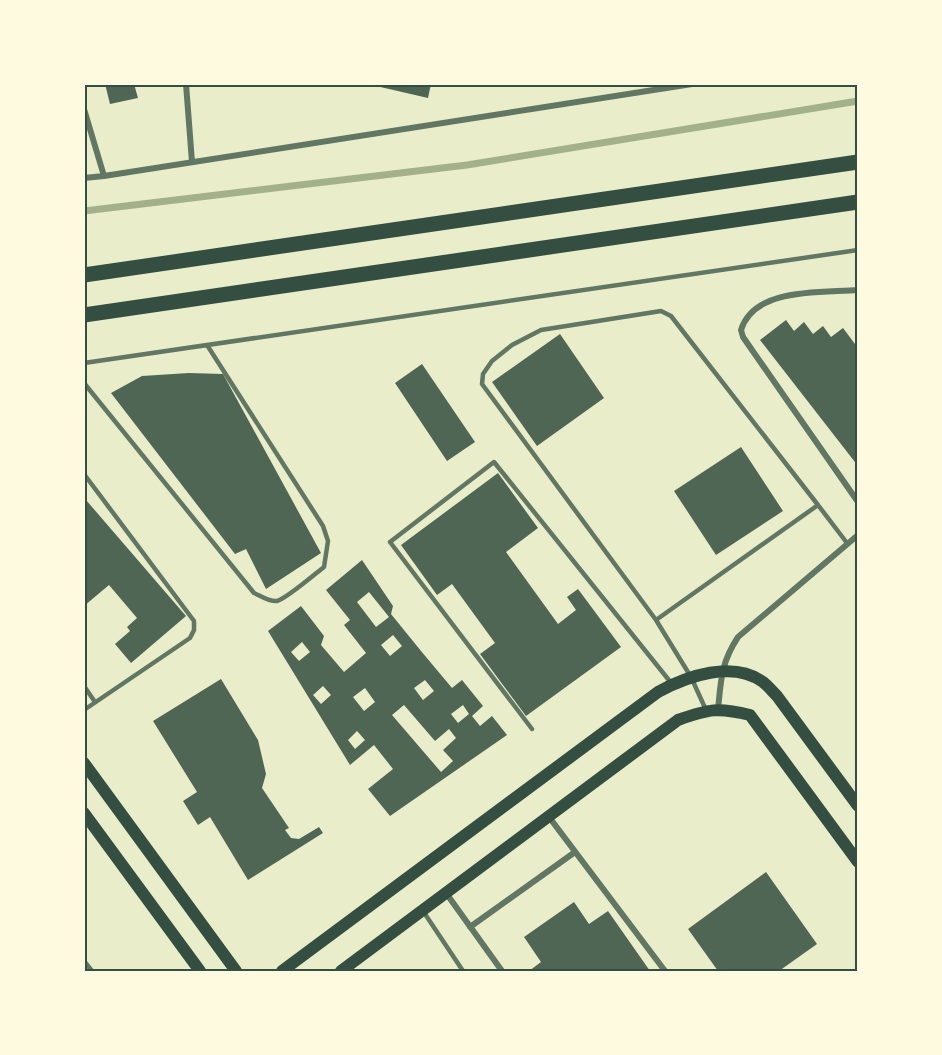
<svg xmlns="http://www.w3.org/2000/svg" width="942" height="1055" viewBox="0 0 942 1055" font-family="Cabin,sans-serif">
<style>
.lines{fill:none;stroke-linecap:round;stroke-linejoin:round}
.stream{stroke:#a3b18a;stroke-width:7}
.building{fill:#4f6655;fill-rule:evenodd}
.service{stroke:#617663;stroke-width:4.5}
.minor{stroke:#617663;stroke-width:6}
.secondary{stroke:#344e41;stroke-width:12}
.primary{stroke:#344e41;stroke-width:15}
.neatline{fill:none;stroke:#344e41;stroke-width:2}
</style>
<rect width="100%" height="100%" fill="#e9edc9"/>
<g class="lines">
<path class="stream" d="M84 211 467 165 858 101"/>
</g>
<path class="building" d="M105 84H134L138 98 110 104Z
M376 84H431L428 98 376 86Z
M786 320 794 331 804 322 813 334 823 326 831 337 843 328 858 348V466L760 340Z
M560 334 604 398 537 446 492 382Z
M422 364 475 442 447 461 395 383Z
M189 373 223 374 321 553 266 589 246 549 235 554 111 393 142 376Z
M741 447 783 511 716 555 674 491Z
M498 473 538 528 506 552 558 624 576 610 567 597 578 589 621 647 526 716 480 654 495 643 452 584 437 595 401 545Z
M86 500 186 616 131 663 115 644 130 631 127 627 137 618 109 585 84 606V502Z
M362 560 393 606 391 614 421 651 452 688 462 680 483 706 472 716 480 726 492 716 507 735 390 816 368 789 393 769 374 745 350 765 268 631 301 606 324 636 321 645 344 672 366 653 344 625 350 620 326 590ZM369 592 389 617 376 627 357 602ZM393 635 402 646 390 656 381 645ZM302 642 310 652 299 661 291 652ZM425 680 434 691 423 700 414 688ZM323 686 331 695 321 704 313 695ZM365 688 375 702 364 711 353 697ZM404 705 435 741 449 729 456 738 443 750 453 761 441 772 392 715ZM463 705 469 714 458 723 451 714ZM357 731 365 740 355 749 348 740Z
M221 679 258 740 266 774 262 788 289 828 285 830 291 838 299 839 319 827 323 833 248 880 210 817 198 825 183 801 197 792 153 721Z
M766 872 817 944 779 971H718L688 929Z
M574 902 589 924 608 911 650 971H529L541 962 524 937Z"/>
<g class="lines">
<path class="service" d="M84 363 858 250
M84 383 254 593C261 596 269 602 277 601 286 599 315 574 324 567L328 541 323 526 207 345
M84 474 194 621V630L190 638 84 710
M818 505 847 543
M656 620 818 505 671 316 661 311 541 330 512 345 492 361 483 374 482 384 656 620 691 677 706 710
M84 686 95 702
M532 729 390 542 494 462 672 684
M423 911 463 971
M84 961 92 971"/>
<path class="minor" d="M186 84 192 162
M84 109 104 176
M84 178 104 176 692 84
M858 290C821 293 754 287 741 330L743 337 858 502
M718 710C721 679 721 663 738 637L858 535
M549 817 665 971
M446 893 502 971
M470 927 575 852"/>
<path class="secondary" d="M84 763 236 971
M84 813 200 971
M282 971 658 692C687 676 733 660 763 682 768 686 772 691 777 696L858 806
M341 971 678 720C709 709 718 707 750 715L858 862"/>
<path class="primary" d="M84 275 858 162
M84 315 858 202"/>
</g>
<rect width="942" height="1055" fill="none" stroke="#fefae0" stroke-width="171"/>
<rect x="86" y="86" width="770" height="884" class="neatline"/>
</svg>
